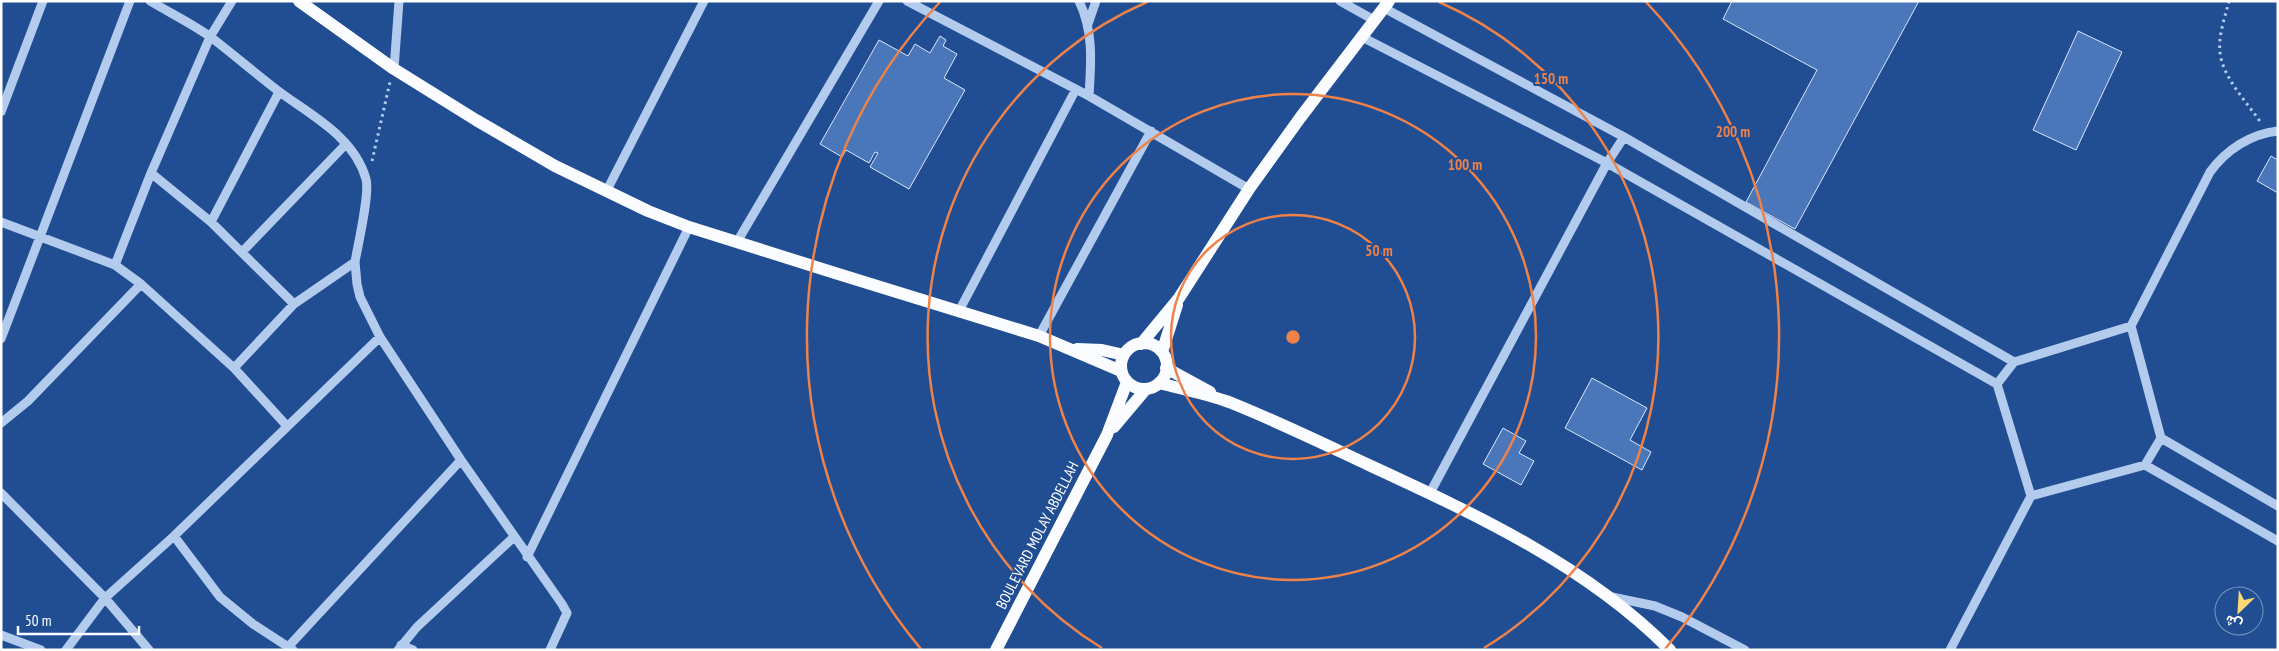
<svg xmlns="http://www.w3.org/2000/svg" width="2279" height="651" viewBox="0 0 2279 651" font-family="'PT Sans Narrow',Vazirmatn,sans-serif">
<style>
.building{fill:#4a77b9;stroke:#d9e7fa}
.lines{fill:none;stroke-linecap:round;stroke-linejoin:round}
.path{stroke:#b3cbed;stroke-width:3;stroke-dasharray:2.5 4;stroke-linecap:butt}
.minor{stroke:#b3cbed;stroke-width:9}
.major{stroke:#fafcff;stroke-width:12}
.ring{fill:none;stroke:#ee8249;stroke-width:2.5}
.labels{text-anchor:middle;dominant-baseline:central;stroke-width:4;stroke-linejoin:round;paint-order:stroke}
.street-label{font-size:15px;fill:#fff;stroke:#214e93}
.centre{fill:#ee8249;stroke:#214e93;stroke-width:2.5}
.ring-label{font-size:15px;text-anchor:middle;font-weight:bold;fill:#ee8249;stroke:#214e93;stroke-width:4;stroke-linejoin:round;paint-order:stroke}
</style>
<rect width="100%" height="100%" fill="#214e93"/>
<path class="building" d="M1732 1H1919L1795 229 1746 202 1817 70 1723 19Z
M2078 31 2122 52 2076 150 2033 130Z
M940 36 946 40 943 46 957 54 944 78 965 90 909 189 870 167 878 153 875 152 869 163 846 150 842 157 820 144 879 40 908 56 915 44 930 53Z
M2271 156 2278 160V193L2257 181Z
M1592 378 1647 408 1630 440 1651 452 1642 470 1565 428Z
M1503 428 1526 441 1519 453 1534 461 1521 485 1483 464Z"/>
<g class="lines">
<path class="path" d="M2229 1C2225 17 2218 36 2220 52 2222 77 2247 102 2261 123
M372 161 390 82"/>
<path class="minor" d="M150 1C170 13 193 24 212 38 234 55 255 73 277 90 310 115 354 136 366 179 370 194 358 244 355 262L294 304 234 368
M907 1 1089 96 1249 189
M1079 1C1094 32 1091 63 1089 96
M1340 1 1374 20
M1384 8 1624 137 2014 362
M1088 24 1096 1
M1362 37 1607 163 1997 384
M394 69 399 1
M1 112 43 1
M151 173 211 222 294 304
M606 192 704 1
M1 222 115 265 141 284 234 368 287 426
M211 222 279 92
M737 242 879 1
M242 252 346 144
M355 262 357 284 360 297 380 337 461 460 562 604 567 613 550 650
M115 265 151 173 210 37 232 1
M959 311 1076 89
M2131 326 2210 172C2226 150 2250 134 2278 131
M1039 336 1151 131
M1 339 130 1
M1 423 28 401 141 284
M2161 438 2278 506
M2145 465 2161 438 2131 326 2014 362 1997 384 2031 496 2145 465 2278 541
M1 493 105 598 149 650
M1430 493 1607 163 1624 137
M174 536 220 597 253 624 293 650
M527 557 689 227
M1612 597 1655 606 1682 617 1745 650
M1 635 41 650
M401 645 413 650
M288 647 461 460
M66 650 105 598 174 536 380 337
M398 650 417 627 514 537
M1950 650 2031 496"/>
<path class="major" d="M299 1 394 69 476 120 555 166 648 211 689 227 835 273 1039 336 1121 371
M1121 366a23 23 0 1 1 46 0a23 23 0 1 1-46 0Z
M1141 344 1179 298 1249 189 1300 118 1389 1
M1077 349 1102 350 1124 355
M1162 352 1177 305
M1166 368 1210 392
M1159 383C1182 389 1207 394 1229 402 1277 421 1324 444 1371 466 1477 515 1587 566 1670 650
M1114 427 1146 389
M996 650 1107 435 1127 382"/>
</g>
<g class="ring">
<circle cx="1293" cy="337" r="122"/>
<circle cx="1293" cy="337" r="243"/>
<path d="M1102 648A365 365 0 0 1 1147 2M1439 2A365 365 0 0 1 1484 648"/>
<path d="M921 649A486 486 0 0 1 940 2M1646 2A486 486 0 0 1 1665 649"/>
</g>
<g class="labels">
<g class="street-label">
<text transform="translate(1037 535) rotate(-63)">BOULEVARD MOLAY ABDELLAH</text>
</g>
</g>
<circle cx="1293" cy="337" r="8" class="centre"/>
<g class="ring-label">
<text x="1551" y="84">150 m</text>
<text x="1733" y="137">200 m</text>
<text x="1465" y="170">100 m</text>
<text x="1379" y="256">50 m</text>
</g>
<rect width="2279" height="651" fill="none" stroke="#ffffff" stroke-width="5"/>
<g transform="translate(2239 611) rotate(205)"><circle r="24" fill="#214e93" stroke="#7a95be"/>
<path d="M0-4L9 19L0 12L-9 19Z" fill="#fad975"/>
<text y="-8" font-size="14" font-weight="bold" text-anchor="middle" fill="#ffffff">ش</text>
</g>
<path d="M18 626v8h121v-8" fill="none" stroke="#ffffff" stroke-width="2.5"/>
<text x="25" y="626" font-size="15" fill="#ffffff" stroke="#214e93" stroke-width="4" paint-order="stroke">50 m</text>
</svg>
